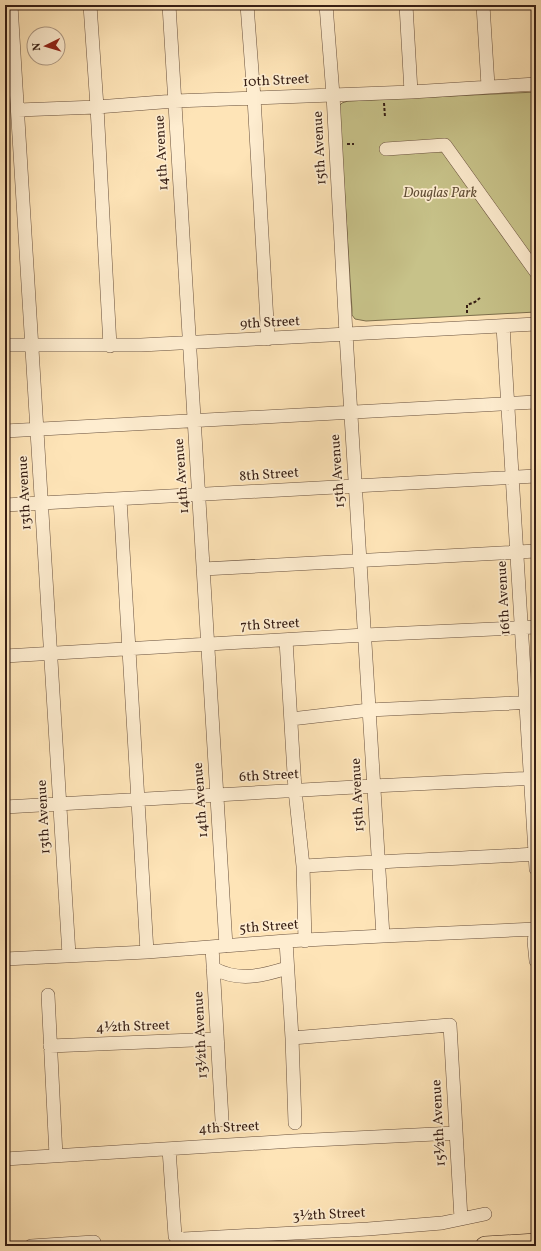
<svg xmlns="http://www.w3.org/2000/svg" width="541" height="1251" viewBox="0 0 541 1251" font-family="Vollkorn,serif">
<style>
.green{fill:#c7c289;stroke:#7e704e}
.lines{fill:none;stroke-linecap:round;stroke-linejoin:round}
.minor-casing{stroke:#68503d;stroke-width:14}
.highway-casing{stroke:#361e14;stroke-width:20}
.path{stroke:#361e14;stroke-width:2;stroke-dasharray:3 2;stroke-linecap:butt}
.minor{stroke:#feedd0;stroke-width:13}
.highway{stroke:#fee4b7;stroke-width:19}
.labels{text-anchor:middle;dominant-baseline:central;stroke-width:3.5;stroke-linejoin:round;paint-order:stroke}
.street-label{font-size:14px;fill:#361e14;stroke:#feedd0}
.park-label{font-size:14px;font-style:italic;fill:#624f37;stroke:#feedd0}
</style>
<rect width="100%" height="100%" fill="#fee4b7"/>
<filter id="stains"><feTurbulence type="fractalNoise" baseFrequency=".005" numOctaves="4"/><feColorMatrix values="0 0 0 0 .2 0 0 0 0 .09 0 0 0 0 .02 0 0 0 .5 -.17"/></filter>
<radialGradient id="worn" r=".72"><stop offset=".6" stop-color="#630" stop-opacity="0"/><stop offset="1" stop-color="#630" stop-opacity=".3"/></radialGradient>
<path class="green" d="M536 92V312L366 321 355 319 352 315V310L339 106 342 103 348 101Z"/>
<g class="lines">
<defs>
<path id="minor" d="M11 5 69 955
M90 5 97 107 110 346
M169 5 226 946
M247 5 254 98 268 339
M326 5 333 95 346 334 383 936
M406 5 411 92
M483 5 488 86
M18 110 97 107 175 101 411 92 536 84
M386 149 445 145 536 272
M503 326 536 869
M5 345H141L536 324
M5 431 536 402
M120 499 147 952
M5 505 536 476
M203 569 536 551
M286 640 295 790 303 866 305 941
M5 656 365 635 536 627
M291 719 369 710 536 702
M5 807 373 786 536 778
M303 866C380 861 458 859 536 854
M536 931 534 941 536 961
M286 941 292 1038 295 1123
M212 947 222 1120
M5 959 147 952 286 941 383 936 536 929
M213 968C238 982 262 976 287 968
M48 995 56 1156
M292 1038 450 1025 461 1219
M50 1046 217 1039
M169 1149 175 1236 183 1239 368 1229 442 1223 485 1214
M5 1159 293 1141 456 1133
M31 1246 94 1242"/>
<path id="highway" d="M485 1246 536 1243"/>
</defs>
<use href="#minor" class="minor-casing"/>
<use href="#highway" class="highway-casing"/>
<path class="path" d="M384 103 385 117
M347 144H354
M467 313V305L475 302 480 298"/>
<use href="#minor" class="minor"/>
<use href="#highway" class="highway"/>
</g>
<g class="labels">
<g class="street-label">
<text transform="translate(276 81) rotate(-3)">10th Street</text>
<text transform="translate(320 148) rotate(-93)">15th Avenue</text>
<text transform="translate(162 153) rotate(-93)">14th Avenue</text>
<text transform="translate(270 323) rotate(-3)">9th Street</text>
<text transform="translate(338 471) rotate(-94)">15th Avenue</text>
<text transform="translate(269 475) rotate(-4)">8th Street</text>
<text transform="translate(182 476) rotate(-94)">14th Avenue</text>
<text transform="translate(25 493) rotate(-93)">13th Avenue</text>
<text transform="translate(504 598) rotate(-93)">16th Avenue</text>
<text transform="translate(270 625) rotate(-3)">7th Street</text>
<text transform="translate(269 776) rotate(-3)">6th Street</text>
<text transform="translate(358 795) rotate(-93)">15th Avenue</text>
<text transform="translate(201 800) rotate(-94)">14th Avenue</text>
<text transform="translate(44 817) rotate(-93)">13th Avenue</text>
<text transform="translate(269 927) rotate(-4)">5th Street</text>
<text transform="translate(133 1027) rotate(-2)">4½th Street</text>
<text transform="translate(201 1035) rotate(-93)">13½th Avenue</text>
<text transform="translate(439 1123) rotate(-93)">15½th Avenue</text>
<text transform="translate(229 1128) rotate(-3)">4th Street</text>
<text transform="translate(329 1215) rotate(-3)">3½th Street</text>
</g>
<g class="park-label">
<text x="440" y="193">Douglas Park</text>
</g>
</g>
<rect width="541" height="1251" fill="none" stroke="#fee4b7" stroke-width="20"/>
<rect x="6" y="6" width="529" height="1239" fill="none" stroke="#361e14" stroke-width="2"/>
<rect x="10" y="10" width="521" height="1231" fill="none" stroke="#361e14"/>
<g transform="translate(46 46) rotate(265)"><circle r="19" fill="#feedd0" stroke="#ae9a85"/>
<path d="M0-3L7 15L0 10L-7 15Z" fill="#8f2418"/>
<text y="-6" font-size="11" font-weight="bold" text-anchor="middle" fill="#361e14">N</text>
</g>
<rect width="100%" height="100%" filter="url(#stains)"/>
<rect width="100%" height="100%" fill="url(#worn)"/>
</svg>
